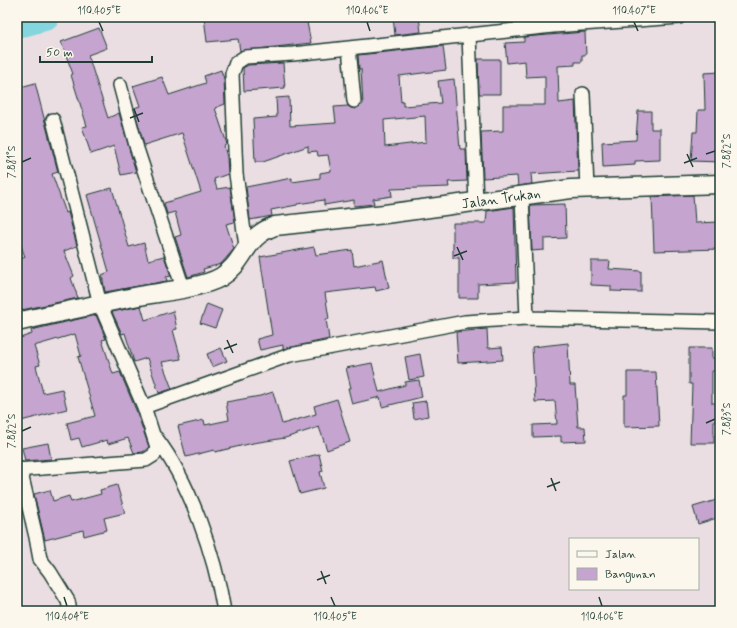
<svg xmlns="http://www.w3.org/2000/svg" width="737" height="628" viewBox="0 0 737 628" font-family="Mynerve,sans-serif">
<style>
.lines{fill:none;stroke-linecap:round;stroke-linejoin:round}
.river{stroke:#84d5dd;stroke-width:27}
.building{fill:#c5a4cf;stroke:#1f3d34;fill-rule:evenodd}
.street-casing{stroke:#1f3d34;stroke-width:16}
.secondary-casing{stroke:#1f3d34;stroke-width:21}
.street{stroke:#fbf7ec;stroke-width:13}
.secondary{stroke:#fbf7ec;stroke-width:18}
.ticks{fill:none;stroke:#1f3d34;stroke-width:1.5}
.labels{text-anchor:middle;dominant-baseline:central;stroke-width:3;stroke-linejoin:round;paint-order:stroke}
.street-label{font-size:14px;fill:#1f3d34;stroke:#fbf7ec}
.neatline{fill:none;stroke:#1f3d34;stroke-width:1.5}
.ticks-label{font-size:10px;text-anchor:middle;fill:#1f3d34}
</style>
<rect width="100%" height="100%" fill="#ebdee3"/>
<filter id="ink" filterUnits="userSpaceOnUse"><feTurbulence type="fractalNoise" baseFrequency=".025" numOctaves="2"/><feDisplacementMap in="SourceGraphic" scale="8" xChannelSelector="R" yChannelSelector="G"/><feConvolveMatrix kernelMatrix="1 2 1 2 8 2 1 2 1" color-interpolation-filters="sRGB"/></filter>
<g filter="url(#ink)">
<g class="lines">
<path class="river" d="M17 25 46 17"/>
</g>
<path class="building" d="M204 17H306L311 43 240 51 238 39 207 42Z
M393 17H419L421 32 395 35Z
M99 28 107 48 88 55 108 118 119 113 136 172 121 175 114 146 91 154 82 127 87 126 71 75 73 74 61 42Z
M585 32 586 55H582V62H575V65L558 66 559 103 575 101 578 171 531 174 532 184 518 186 517 176 483 178 481 132 503 131V105H545V76L526 77 525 61 507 63 505 43 524 42V37Z
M443 46 446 70 399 76 401 102 403 101V106L441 103 438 81 454 79 460 149H466L467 181 448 182 449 187 391 189 392 196 373 199 374 204 354 206V200L324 205V200L297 204V205L271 210 272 216 250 220 246 187 292 178V182L320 178V173L331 171 328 155 318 156 317 151 308 152V146L263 162H255L253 119 277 117 276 98 289 97 290 126 336 123 334 107 348 106 355 109 363 104 361 69H359L358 55ZM425 116 426 142 385 147 384 120Z
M478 59H500V94H479Z
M283 63 285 88 244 91 243 68 248 65Z
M221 70 224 79 225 104 215 108 227 144 224 146 227 157 228 174 214 179 217 189 230 187 235 222 226 224 234 249 221 264 203 269 204 272 188 277 175 237 181 235 175 212 167 214 164 203 201 192 182 133 144 145 134 108 140 106 133 86 162 77 169 95 206 83 204 76Z
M720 72V162L691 161 693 132H697L698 110H705L704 73Z
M35 83 58 172 52 174 66 213 68 212 77 246 64 251 74 276 71 278 78 298 17 311V261L25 257 17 234V88Z
M638 111H651V129H660V160L635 161V165L603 167 602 142 636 140Z
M112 188 129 247 144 243 148 260 164 256 171 276 166 277 167 281 105 292 102 275 109 272 87 195Z
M693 195 695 223 720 222V249L654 251 652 197Z
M565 204 566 238 544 239V250L532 251 530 205Z
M514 207 516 282 478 284V298H459V258H453V223H486L487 211Z
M314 247 316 255 352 250 354 266 383 260 389 288 376 291 375 287 325 293 329 319H326L329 339 283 349V345L260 350 257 339 272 335 260 257Z
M591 261H610L609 269 641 271V292L611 291V286L591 285Z
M207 304 222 310 215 328 200 323Z
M141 306 145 320 173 311 177 329 173 330 181 359 162 362 172 389 159 393 147 358 134 362 125 333 122 334 112 312Z
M96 315 106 339 102 340 113 374 120 372 136 410 149 447 143 452 134 453 128 438 108 444 107 440 82 447 79 438 71 440 67 423 95 416 78 357 81 356 75 334 34 346 40 365 36 366 43 393 62 389 67 409 17 422V339L32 334 31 330Z
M487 329 488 348 502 347 503 360 458 363 456 332Z
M568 343 570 385H575L578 427H585L586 441 561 442V436L533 437V425L557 424 555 401 535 402 532 347Z
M221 348 227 361 212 367 207 354Z
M689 348H712V358H717V371H712V403H720V421L714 422V443H690L692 384H689Z
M420 354 424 377 409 380 405 357Z
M372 363 379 392 405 385V382L419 380 422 397 382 407 380 397 352 404 348 388H351L346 368Z
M627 372H656L659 426 624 427V395H627Z
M273 392 282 424 316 414 314 406 337 399 350 442 327 450 319 427 285 438 253 443 215 452 214 450 186 457 178 426 204 420 205 425 229 420 226 402 260 396Z
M426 401 428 416 414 419 412 403Z
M48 443 51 459 25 461 22 448Z
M319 454 323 471 320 472 324 488 300 494 290 461Z
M117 485 125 513 104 518 107 530 84 536 83 530 45 540 34 494 50 490 53 501 69 496 71 502 101 494 100 490Z
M720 499V517L698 524 693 507Z"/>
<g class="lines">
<defs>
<path id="street" d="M469 36 476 202
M349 48 354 101
M120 85 137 149 183 288
M583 94 587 189
M522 196 527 318
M246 246 236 174 232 74 236 63 245 57 293 54 553 26 679 17
M144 407 290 355 465 322 527 318 720 322
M156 438C190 482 215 556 224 611
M20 469 36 537 40 559 50 572 68 601 70 611
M17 470 146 460 154 455 157 447 144 407 100 304 53 120"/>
<path id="secondary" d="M17 322C57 313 98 304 139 296 161 292 202 288 221 277 246 262 243 237 275 226L385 214 571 189 720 184"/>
</defs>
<use href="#street" class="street-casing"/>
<use href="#secondary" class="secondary-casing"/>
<use href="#street" class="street"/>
<use href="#secondary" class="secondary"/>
</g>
</g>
<path class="ticks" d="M99 22 103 31M367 22 370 31M634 22 638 31M134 109 139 122M130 118 143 113M687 154 693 167M706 154 715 151M22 162 31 158M684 163 697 158M457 247 463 260M454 256 467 251M227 340 233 353M224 349 237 344M706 423 715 419M22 431 31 427M551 478 556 491M547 487 560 482M321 571 326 584M317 580 330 575M64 597 67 606M331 597 335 606M599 597 602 606"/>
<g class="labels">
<g class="street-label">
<text transform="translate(501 199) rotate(-8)">Jalan Trukan</text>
</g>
</g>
<rect width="737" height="628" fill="none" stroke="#fbf7ec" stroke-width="44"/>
<rect x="569" y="538" width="130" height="52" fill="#fbf7ec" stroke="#a3ada2"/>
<rect x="577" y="551" width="20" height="6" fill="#fbf7ec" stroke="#a3ada2"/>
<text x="605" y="558" font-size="12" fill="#1f3d34">Jalan</text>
<rect x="577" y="568" width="20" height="12" fill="#c5a4cf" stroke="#a3ada2"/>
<text x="605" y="578" font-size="12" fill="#1f3d34">Bangunan</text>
<path d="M40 56v6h112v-6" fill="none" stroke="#1f3d34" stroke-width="2"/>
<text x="46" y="56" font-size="12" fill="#1f3d34" stroke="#fbf7ec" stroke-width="3" paint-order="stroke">50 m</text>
<rect x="22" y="22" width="693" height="584" class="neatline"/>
<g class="ticks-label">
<text x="99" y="14">110.405°E</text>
<text x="367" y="14">110.406°E</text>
<text x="634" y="14">110.407°E</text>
<text transform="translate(726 151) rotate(-90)" y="4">7.882°S</text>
<text transform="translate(11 162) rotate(-90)" y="4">7.881°S</text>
<text transform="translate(726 419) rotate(-90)" y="4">7.883°S</text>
<text transform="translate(11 431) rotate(-90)" y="4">7.882°S</text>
<text x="67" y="620">110.404°E</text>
<text x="335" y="620">110.405°E</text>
<text x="602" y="620">110.406°E</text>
</g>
</svg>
